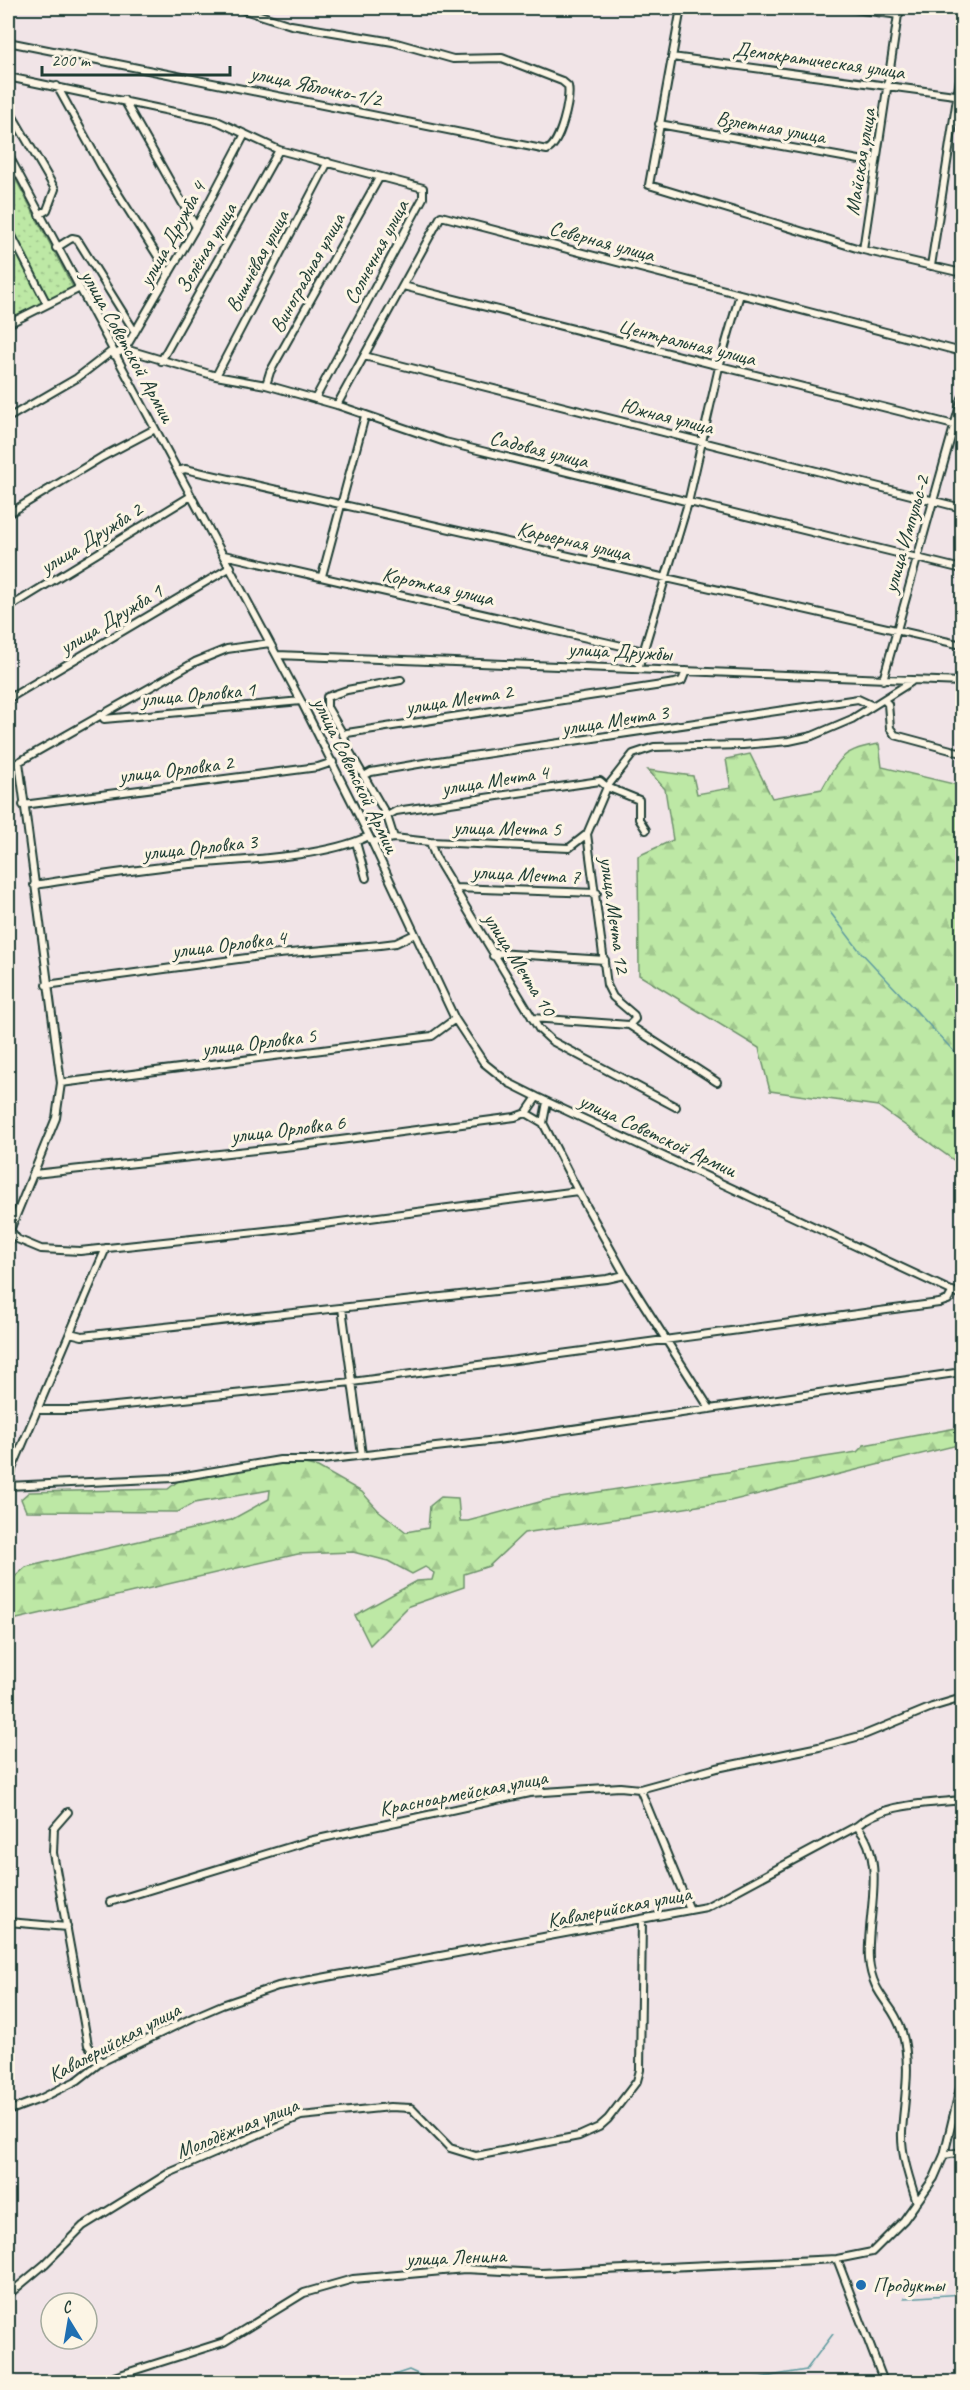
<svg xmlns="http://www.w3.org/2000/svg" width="970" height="2390" viewBox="0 0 970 2390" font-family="Caveat,sans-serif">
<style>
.forest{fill:url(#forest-firs);stroke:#6e926c;stroke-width:1.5}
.garden{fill:url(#garden-dots);stroke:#6e926c;stroke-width:1.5}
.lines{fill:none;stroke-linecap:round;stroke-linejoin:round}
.stream{stroke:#609ca0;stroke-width:1.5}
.street-casing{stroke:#1f3d34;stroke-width:10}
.street{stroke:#fcf5e5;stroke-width:6}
.poi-dot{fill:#1f6fb2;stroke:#fcf5e5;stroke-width:2}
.labels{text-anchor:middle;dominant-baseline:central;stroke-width:6;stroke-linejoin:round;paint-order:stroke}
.street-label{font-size:21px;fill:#1f3d34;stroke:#fcf5e5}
.poi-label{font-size:21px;fill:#1f3d34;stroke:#fcf5e5;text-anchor:start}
</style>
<defs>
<pattern id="forest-firs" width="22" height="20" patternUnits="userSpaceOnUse" patternTransform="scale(1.5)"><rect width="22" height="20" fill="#bde8a5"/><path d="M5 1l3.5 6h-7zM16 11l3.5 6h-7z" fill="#a2c88f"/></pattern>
<pattern id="garden-dots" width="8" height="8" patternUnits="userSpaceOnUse" patternTransform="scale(1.5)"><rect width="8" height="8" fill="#bde8a5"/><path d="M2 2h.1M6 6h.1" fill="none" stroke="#a2c88f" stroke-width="1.8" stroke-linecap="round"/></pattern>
</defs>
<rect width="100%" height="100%" fill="#f1e4e7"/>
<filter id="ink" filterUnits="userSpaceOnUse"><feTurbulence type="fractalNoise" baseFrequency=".0167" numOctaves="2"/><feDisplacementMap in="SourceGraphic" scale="12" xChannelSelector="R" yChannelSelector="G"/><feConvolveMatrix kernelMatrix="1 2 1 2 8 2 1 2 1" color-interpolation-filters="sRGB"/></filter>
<g filter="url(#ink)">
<path class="forest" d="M879 744 882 767 962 786V1166L878 1106 770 1091 759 1048 639 975 638 856 673 840 665 789 648 770 693 776 697 794 731 788 726 759 750 754 772 798 822 789C839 759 842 749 879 744Z
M962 1427V1444L730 1501 524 1533 489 1566 464 1574V1587L409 1606 370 1645 355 1615 417 1581 432 1580 434 1573 425 1567 412 1574 388 1561 353 1552 298 1554 8 1621V1583L26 1567 231 1520 269 1499 270 1490 194 1503 178 1512 26 1511 21 1499 29 1492 168 1489 182 1478 256 1465 296 1462 318 1467 362 1492 378 1510 406 1532 428 1528 430 1506 441 1497 458 1498 460 1521H468L547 1500 857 1452 864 1445Z"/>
<path class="garden" d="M8 165 74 289 8 321Z"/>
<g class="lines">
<path class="stream" d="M830 912 859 950 962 1060
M904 2298 962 2294
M373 2382 409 2370 435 2382
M735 2382 806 2370 833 2334"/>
<defs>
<path id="street" d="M681 8 649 185 863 250 962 273
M847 8 899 15
M8 42 547 150C560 145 571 99 568 86L562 81 502 58 453 59 393 42 291 25 238 8
M672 57 962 96
M8 77 217 121 279 150 423 188V198L315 399
M57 86 105 173 169 274
M124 100 196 227
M8 108 55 189 47 210 39 215
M659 124 876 163
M8 154 301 701 372 842 455 1019 484 1063 509 1083 537 1097 962 1296
M8 228 47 304
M56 248 72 238 77 239 135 332
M863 250 899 8
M931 266 962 66
M403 286 962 427
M8 324 78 289
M125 349 196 227 245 134
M114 355 125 349 216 376 266 385 337 405 445 442 962 569
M364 356 962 508
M161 361 279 150
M216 376 328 162
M266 385 270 372 379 178
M337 405 441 216 962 352
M8 418 77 378 112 351
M178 471 185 469 962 645
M8 514 102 457 155 429
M224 555 644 651
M322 576 365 416
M8 608 191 496
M277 655 962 682
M638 669 688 503 719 367 740 294
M883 680 962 398
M8 699 231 567
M884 700 888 704 890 728 895 735 962 753
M101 714 104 719 301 701
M344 736 327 707V697L347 690 401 680
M8 768 195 662 227 649 270 643
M364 776 371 772 424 763 858 699 871 705
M23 805 318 767 333 762
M387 816 396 811 600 781 607 787 639 800V819L646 830
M587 834 607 985 613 997 634 1015 635 1019 629 1025
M394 838 387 816 347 747 344 736 347 733 675 683 682 681 686 671
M356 842 366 878
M372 842 394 838 430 842 569 848 587 834 607 787 633 754 654 747 743 745 789 741 812 736 852 719 911 682
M430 842 435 856 539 1029 552 1041 676 1107
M34 885C82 878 131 870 179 865 233 860 321 859 369 836
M454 888 597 893
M493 956 496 953 605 960
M46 985 268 955 380 945 396 943 415 934
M532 1018 629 1025
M629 1025 717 1082
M61 1083 432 1036 455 1019
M547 1102 543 1123 578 1191 625 1275 710 1409
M526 1113 543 1123
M34 1174 302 1145 515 1117 526 1113 537 1097
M11 1231 17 1239 41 1249 80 1251 293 1228 578 1191
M8 1235 56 1118 61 1083 19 762
M106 1248 12 1469 8 1486 173 1478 280 1460H322L497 1440 962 1372
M342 1308 362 1455
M70 1333 82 1336 607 1279 625 1275
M39 1410H76L352 1382 939 1303 948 1300 953 1291
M640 1789 690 1910
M68 1812 54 1828 53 1853 88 2045 101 2062
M857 1826C882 1803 928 1804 960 1800
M110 1902 309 1841 529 1793 620 1787 640 1789 717 1768 819 1747 864 1735 932 1707 962 1698
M8 1922 67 1927
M8 2111 40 2099 78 2080 101 2062 194 2017 222 2005 278 1986 706 1907 857 1826C888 1863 866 1916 869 1959 872 1997 894 2003 902 2032 912 2066 904 2098 902 2132 901 2156 910 2180 917 2203
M944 2155 962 2152
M837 2259 884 2382
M8 2295 45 2264 83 2226 169 2173 301 2116 390 2107 411 2108 450 2148 476 2156 579 2136 599 2127 608 2119 637 2081 640 2070 642 1920
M98 2382 224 2342 304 2293 353 2279 465 2269 541 2273 837 2259 872 2252 904 2220 934 2178 944 2155 962 2080"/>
</defs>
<use href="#street" class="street-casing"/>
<use href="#street" class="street"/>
</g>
</g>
<circle class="poi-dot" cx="861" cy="2285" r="6"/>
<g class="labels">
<g class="street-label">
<text transform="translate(819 60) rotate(8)">Демократическая улица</text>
<text transform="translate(316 86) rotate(12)">улица Яблочко-1/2</text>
<text transform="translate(771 127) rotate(10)">Взлетная улица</text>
<text transform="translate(860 162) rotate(-81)">Майская улица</text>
<text transform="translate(172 234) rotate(-61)">улица Дружба 4</text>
<text transform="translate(602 241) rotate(15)">Северная улица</text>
<text transform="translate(206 248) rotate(-60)">Зелёная улица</text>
<text transform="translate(376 252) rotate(-62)">Солнечная улица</text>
<text transform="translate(257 261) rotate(-62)">Вишнёвая улица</text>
<text transform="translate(307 273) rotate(-61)">Виноградная улица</text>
<text transform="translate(687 342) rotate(14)">Центральная улица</text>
<text transform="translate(128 346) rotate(61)">улица Советской Армии</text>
<text transform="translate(667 416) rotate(14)">Южная улица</text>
<text transform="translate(539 449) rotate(14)">Садовая улица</text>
<text transform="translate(906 534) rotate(-74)">улица Импульс-2</text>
<text transform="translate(91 538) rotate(-32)">улица Дружба 2</text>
<text transform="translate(574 541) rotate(13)">Карьерная улица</text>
<text transform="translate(438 586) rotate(13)">Короткая улица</text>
<text transform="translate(111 619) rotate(-31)">улица Дружба 1</text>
<text transform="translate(620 651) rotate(3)">улица Дружбы</text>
<text transform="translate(198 694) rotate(-5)">улица Орловка 1</text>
<text transform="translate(459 699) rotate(-9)">улица Мечта 2</text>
<text transform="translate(615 720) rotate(-9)">улица Мечта 3</text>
<text transform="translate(176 769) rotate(-7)">улица Орловка 2</text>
<text transform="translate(356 775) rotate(64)">улица Советской Армии</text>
<text transform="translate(495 780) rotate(-9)">улица Мечта 4</text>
<text transform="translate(507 828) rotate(1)">улица Мечта 5</text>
<text transform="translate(200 847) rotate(-6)">улица Орловка 3</text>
<text transform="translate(526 874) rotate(3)">улица Мечта 7</text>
<text transform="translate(615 915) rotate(82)">улица Мечта 12</text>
<text transform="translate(229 944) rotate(-7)">улица Орловка 4</text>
<text transform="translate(520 964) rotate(58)">улица Мечта 10</text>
<text transform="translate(259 1042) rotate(-7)">улица Орловка 5</text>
<text transform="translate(288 1129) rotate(-7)">улица Орловка 6</text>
<text transform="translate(658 1135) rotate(25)">улица Советской Армии</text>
<text transform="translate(463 1793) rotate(-11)">Красноармейская улица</text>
<text transform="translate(619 1907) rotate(-11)">Кавалерийская улица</text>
<text transform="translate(114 2042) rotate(-28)">Кавалерийская улица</text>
<text transform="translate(237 2128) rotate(-22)">Молодёжная улица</text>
<text transform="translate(456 2257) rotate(-2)">улица Ленина</text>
</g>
<g class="poi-label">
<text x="873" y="2285">Продукты</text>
</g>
</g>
<rect width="970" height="2390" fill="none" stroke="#fcf5e5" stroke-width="30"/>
<rect x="15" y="15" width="940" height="2360" fill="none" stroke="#1f3d34" stroke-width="2" filter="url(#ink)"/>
<g transform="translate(69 2321) rotate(349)"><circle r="28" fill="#fcf5e5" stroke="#a4ab9e" stroke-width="1.5"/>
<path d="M0-4.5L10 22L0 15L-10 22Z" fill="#1f6fb2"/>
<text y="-9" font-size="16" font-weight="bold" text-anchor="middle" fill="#1f3d34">С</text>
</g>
<path d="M42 66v9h188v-9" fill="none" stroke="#1f3d34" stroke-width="3"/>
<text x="51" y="66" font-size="18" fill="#1f3d34" stroke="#fcf5e5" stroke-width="4.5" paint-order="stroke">200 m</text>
</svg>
